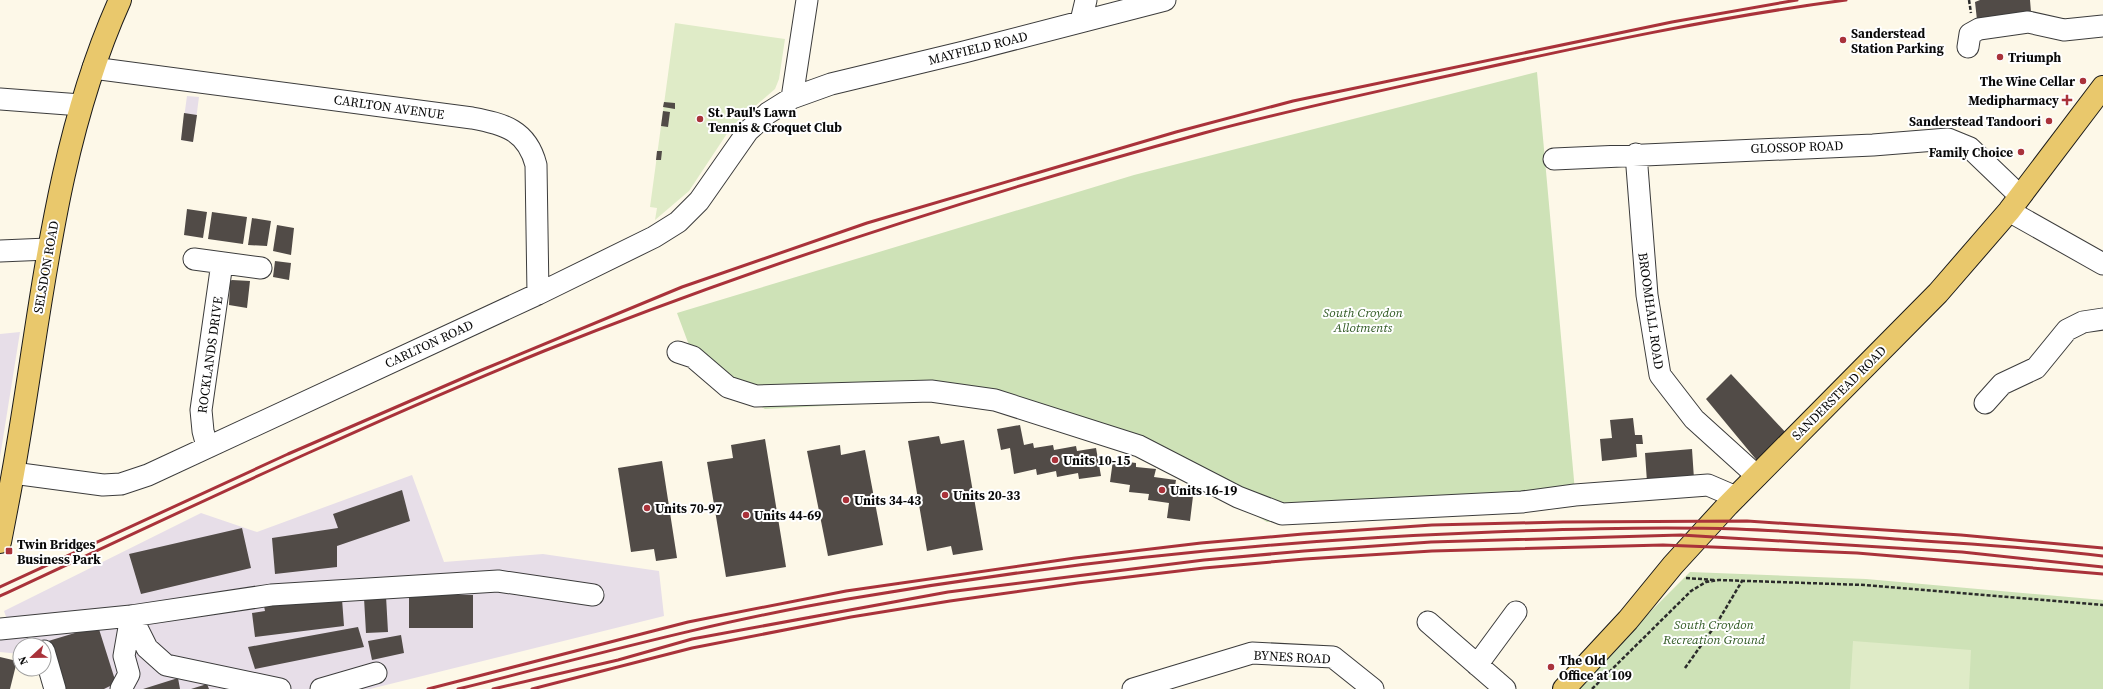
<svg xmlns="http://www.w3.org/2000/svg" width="2103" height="689" viewBox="0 0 2103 689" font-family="'Source Serif 4',serif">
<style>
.industrial{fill:#e7dee8}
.green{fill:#cee2b7}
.pitch{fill:#dfebc7}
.building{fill:#514b47}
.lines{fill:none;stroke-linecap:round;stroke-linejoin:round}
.minor-casing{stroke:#3c3c3c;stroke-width:23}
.major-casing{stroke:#1a1a1a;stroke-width:24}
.path{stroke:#2b2b2b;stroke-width:2.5;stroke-dasharray:4 2;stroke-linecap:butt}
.minor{stroke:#fff;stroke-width:21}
.major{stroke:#e9c86c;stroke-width:22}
.rail{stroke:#a9323a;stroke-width:3}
.poi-dot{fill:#a9323a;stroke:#fff;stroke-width:1.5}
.labels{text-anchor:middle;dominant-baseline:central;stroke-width:4;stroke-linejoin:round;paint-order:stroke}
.poi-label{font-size:13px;font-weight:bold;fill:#090909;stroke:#fff;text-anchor:start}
.street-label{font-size:13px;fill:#090909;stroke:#fff}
.park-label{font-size:13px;font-style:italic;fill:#2f5922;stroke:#fff}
</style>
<rect width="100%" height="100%" fill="#fdf8e8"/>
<path class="industrial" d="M187 96 199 97 193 142 181 140Z
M20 332 0 457V334Z
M412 475 444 562 543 554 659 571 664 616 370 689H45L44 645H20V654L0 652V639L10 628 4 611 201 513 257 532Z"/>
<path class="green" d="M1537 72 1576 502 1267 522 1216 493 1106 442 959 399 765 409 699 372 677 313 1134 175Z
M1690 572 1866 579 2103 600V689H1578L1634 628Z"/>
<path class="pitch" d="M675 23 785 39 779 79 775 89 732 126 689 191 655 220 657 208 650 207Z
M1853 641 1971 650 1969 689H1850Z"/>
<path class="building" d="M1980 0H2030L2031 12 1977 20 1975 2Z
M664 102 675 103V109L663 107Z
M663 111 670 112 668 127 661 126Z
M184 113 197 115 193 142 181 140Z
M657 151H662L661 160H656Z
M187 209 207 212 203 238 184 235Z
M212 212 247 217 243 244 208 239Z
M252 218 271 221 267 246 248 245Z
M277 225 294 228 291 255 273 251Z
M275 261 291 263 289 280 273 277Z
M232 280 250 281 247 308 229 305 230 281Z
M1731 374 1787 434 1759 463 1706 399Z
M1633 418 1635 435H1642L1643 444H1636L1637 457 1602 461 1600 439 1612 438 1610 420Z
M1020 425 1024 445 1033 443 1034 448 1053 445 1054 450 1076 446 1077 451 1096 448 1101 476 1079 479 1078 473 1057 477 1056 471 1037 475 1036 469 1014 474 1010 448 1001 450 997 429Z
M939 436 941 444 964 440 983 550 953 555 951 546 927 551 908 441Z
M765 439 786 567 726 577 707 462 733 458 731 445Z
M840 445 841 455 865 450 883 545 828 556 807 451Z
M1692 449 1694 479 1647 482 1645 453Z
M1113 460 1136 463V467L1156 469 1154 477 1176 480 1175 486 1194 488 1190 521 1167 518 1169 503 1148 500 1149 494 1129 492 1130 485 1110 482Z
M662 461 677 558 656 561 654 549 631 552 618 468Z
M402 490 410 521 337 546V567L275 574 272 538 338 528 333 514Z
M242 528 251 568 141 594 129 554Z
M409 595H473V628H409Z
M386 596 388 632 366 633 364 598Z
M342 599 344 626 255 637 252 613 265 611 264 606Z
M98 626 116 683 104 689H59L45 642Z
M358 627 364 647 255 669 248 647Z
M401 635 404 653 372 660 368 641Z
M0 657 17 661 10 689H0Z
M178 678 180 689H143Z
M207 684 209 689H191Z"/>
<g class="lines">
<defs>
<path id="minor" d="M1081 21 1086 0
M1968 47 1970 34 1979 29 2028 22 2064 30 2103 26
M93 68 472 118C504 124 527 130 536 165L538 294
M792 98 807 0
M0 99 81 105
M1636 154 1647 295 1660 375 1694 419 1757 476
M1554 159 1873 145 1948 139 1970 148 2019 195
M2009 211 2103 264
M0 251 48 249
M194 259 261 268
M678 352 693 357 728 387 756 396 931 391 995 400 1139 446 1238 497 1282 514 1522 502 1575 495 1708 485 1736 497
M1985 403 2002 384 2036 368 2067 330 2083 322 2103 319
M207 446 203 431 201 410 222 263
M13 473 103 485 121 484 148 475 538 294 654 237 678 222 699 201 748 131 768 113 792 98 831 84 964 52 1165 0
M131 616 147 648 166 665 280 689
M1428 622 1505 689
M0 629 131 616 271 595 498 581 593 595
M44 651 55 689
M1477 665 1516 612
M121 689 129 674 124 656 131 616
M321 689 376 673
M1133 689 1252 653 1333 657 1373 689"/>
<path id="major" d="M0 542C6 511 12 481 17 450 43 298 56 142 120 0
M1564 689 1628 620 1673 565 1728 505 1938 293 2009 211 2103 87"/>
</defs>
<use href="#minor" class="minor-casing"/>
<use href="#major" class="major-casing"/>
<path class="path" d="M1969 0 1971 13
M1686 578 1715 580
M1685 668 1717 623 1742 581
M1592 689 1691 591 1706 582 1719 580 1865 585 2103 605"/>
<use href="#minor" class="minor"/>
<use href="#major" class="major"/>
<path class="rail" d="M0 587 288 454 477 372 682 287 867 223 1176 132 1293 101 1672 22 1797 0
M0 596C180 512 360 426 544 351 759 265 981 194 1204 133 1289 110 1375 92 1461 73 1589 45 1717 17 1846 0
M428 689 688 622 846 591 1075 558 1201 543 1303 534 1432 525 1563 522 1747 521 1961 535 2103 548
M458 689C587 657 716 621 848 599 1053 564 1262 541 1470 533 1559 529 1648 526 1737 529 1790 531 1842 535 1895 539 1964 544 2034 547 2103 556
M493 689 618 660 692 639 948 592 1204 560 1304 551 1431 542 1681 535 1962 552 2103 567
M532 689 692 648 851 617 950 601 1078 583 1204 568 1305 559 1432 551 1663 545 1857 553 2103 574"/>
</g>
<g class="poi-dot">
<circle cx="1843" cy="40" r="4"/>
<circle cx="2000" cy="57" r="4"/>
<circle cx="2083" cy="81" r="4"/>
<path d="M2065 94h4v4h4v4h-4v4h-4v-4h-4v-4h4z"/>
<circle cx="700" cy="119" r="4"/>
<circle cx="2049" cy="121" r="4"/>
<circle cx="2021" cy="152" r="4"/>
<circle cx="1055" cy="460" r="4"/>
<circle cx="1162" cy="490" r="4"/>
<circle cx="945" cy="495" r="4"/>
<circle cx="846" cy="500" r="4"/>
<circle cx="647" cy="508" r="4"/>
<circle cx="746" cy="515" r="4"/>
<rect x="5" y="547" width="8" height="8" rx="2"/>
<circle cx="1551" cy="667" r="4"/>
</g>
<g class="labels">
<g class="poi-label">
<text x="1851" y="33">Sanderstead<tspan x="1851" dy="15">Station Parking</tspan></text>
<text x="2008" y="57">Triumph</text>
<text x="2075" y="81" text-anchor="end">The Wine Cellar</text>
<text x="2059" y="100" text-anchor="end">Medipharmacy</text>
<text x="708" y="112">St. Paul's Lawn<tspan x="708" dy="15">Tennis &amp; Croquet Club</tspan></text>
<text x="2041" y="121" text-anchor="end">Sanderstead Tandoori</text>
<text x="2013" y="152" text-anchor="end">Family Choice</text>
<text x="1063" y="460">Units 10-15</text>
<text x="1170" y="490">Units 16-19</text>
<text x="953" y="495">Units 20-33</text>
<text x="854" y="500">Units 34-43</text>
<text x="655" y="508">Units 70-97</text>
<text x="754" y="515">Units 44-69</text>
<text x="17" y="544">Twin Bridges<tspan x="17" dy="15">Business Park</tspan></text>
<text x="1559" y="660">The Old<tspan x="1559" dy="15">Office at 109</tspan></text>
</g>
<g class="street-label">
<text transform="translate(978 48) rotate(-14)">MAYFIELD ROAD</text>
<text transform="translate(389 107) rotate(8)">CARLTON AVENUE</text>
<text transform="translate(1797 147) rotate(-2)">GLOSSOP ROAD</text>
<text transform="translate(46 267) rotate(-80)">SELSDON ROAD</text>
<text transform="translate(1651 311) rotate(82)">BROOMHALL ROAD</text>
<text transform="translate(429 344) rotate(-25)">CARLTON ROAD</text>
<text transform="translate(210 355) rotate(-82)">ROCKLANDS DRIVE</text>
<text transform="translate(1839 393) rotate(-45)">SANDERSTEAD ROAD</text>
<text transform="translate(1292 657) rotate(3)">BYNES ROAD</text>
</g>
<g class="park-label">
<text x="1363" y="312">South Croydon<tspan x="1363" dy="15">Allotments</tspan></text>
<text x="1714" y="624">South Croydon<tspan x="1714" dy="15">Recreation Ground</tspan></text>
</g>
</g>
<g transform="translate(32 657) rotate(248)"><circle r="19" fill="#ffffff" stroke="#9d9d9d"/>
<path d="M0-3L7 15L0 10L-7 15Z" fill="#a9323a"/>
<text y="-6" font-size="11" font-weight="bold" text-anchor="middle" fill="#090909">N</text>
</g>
</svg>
